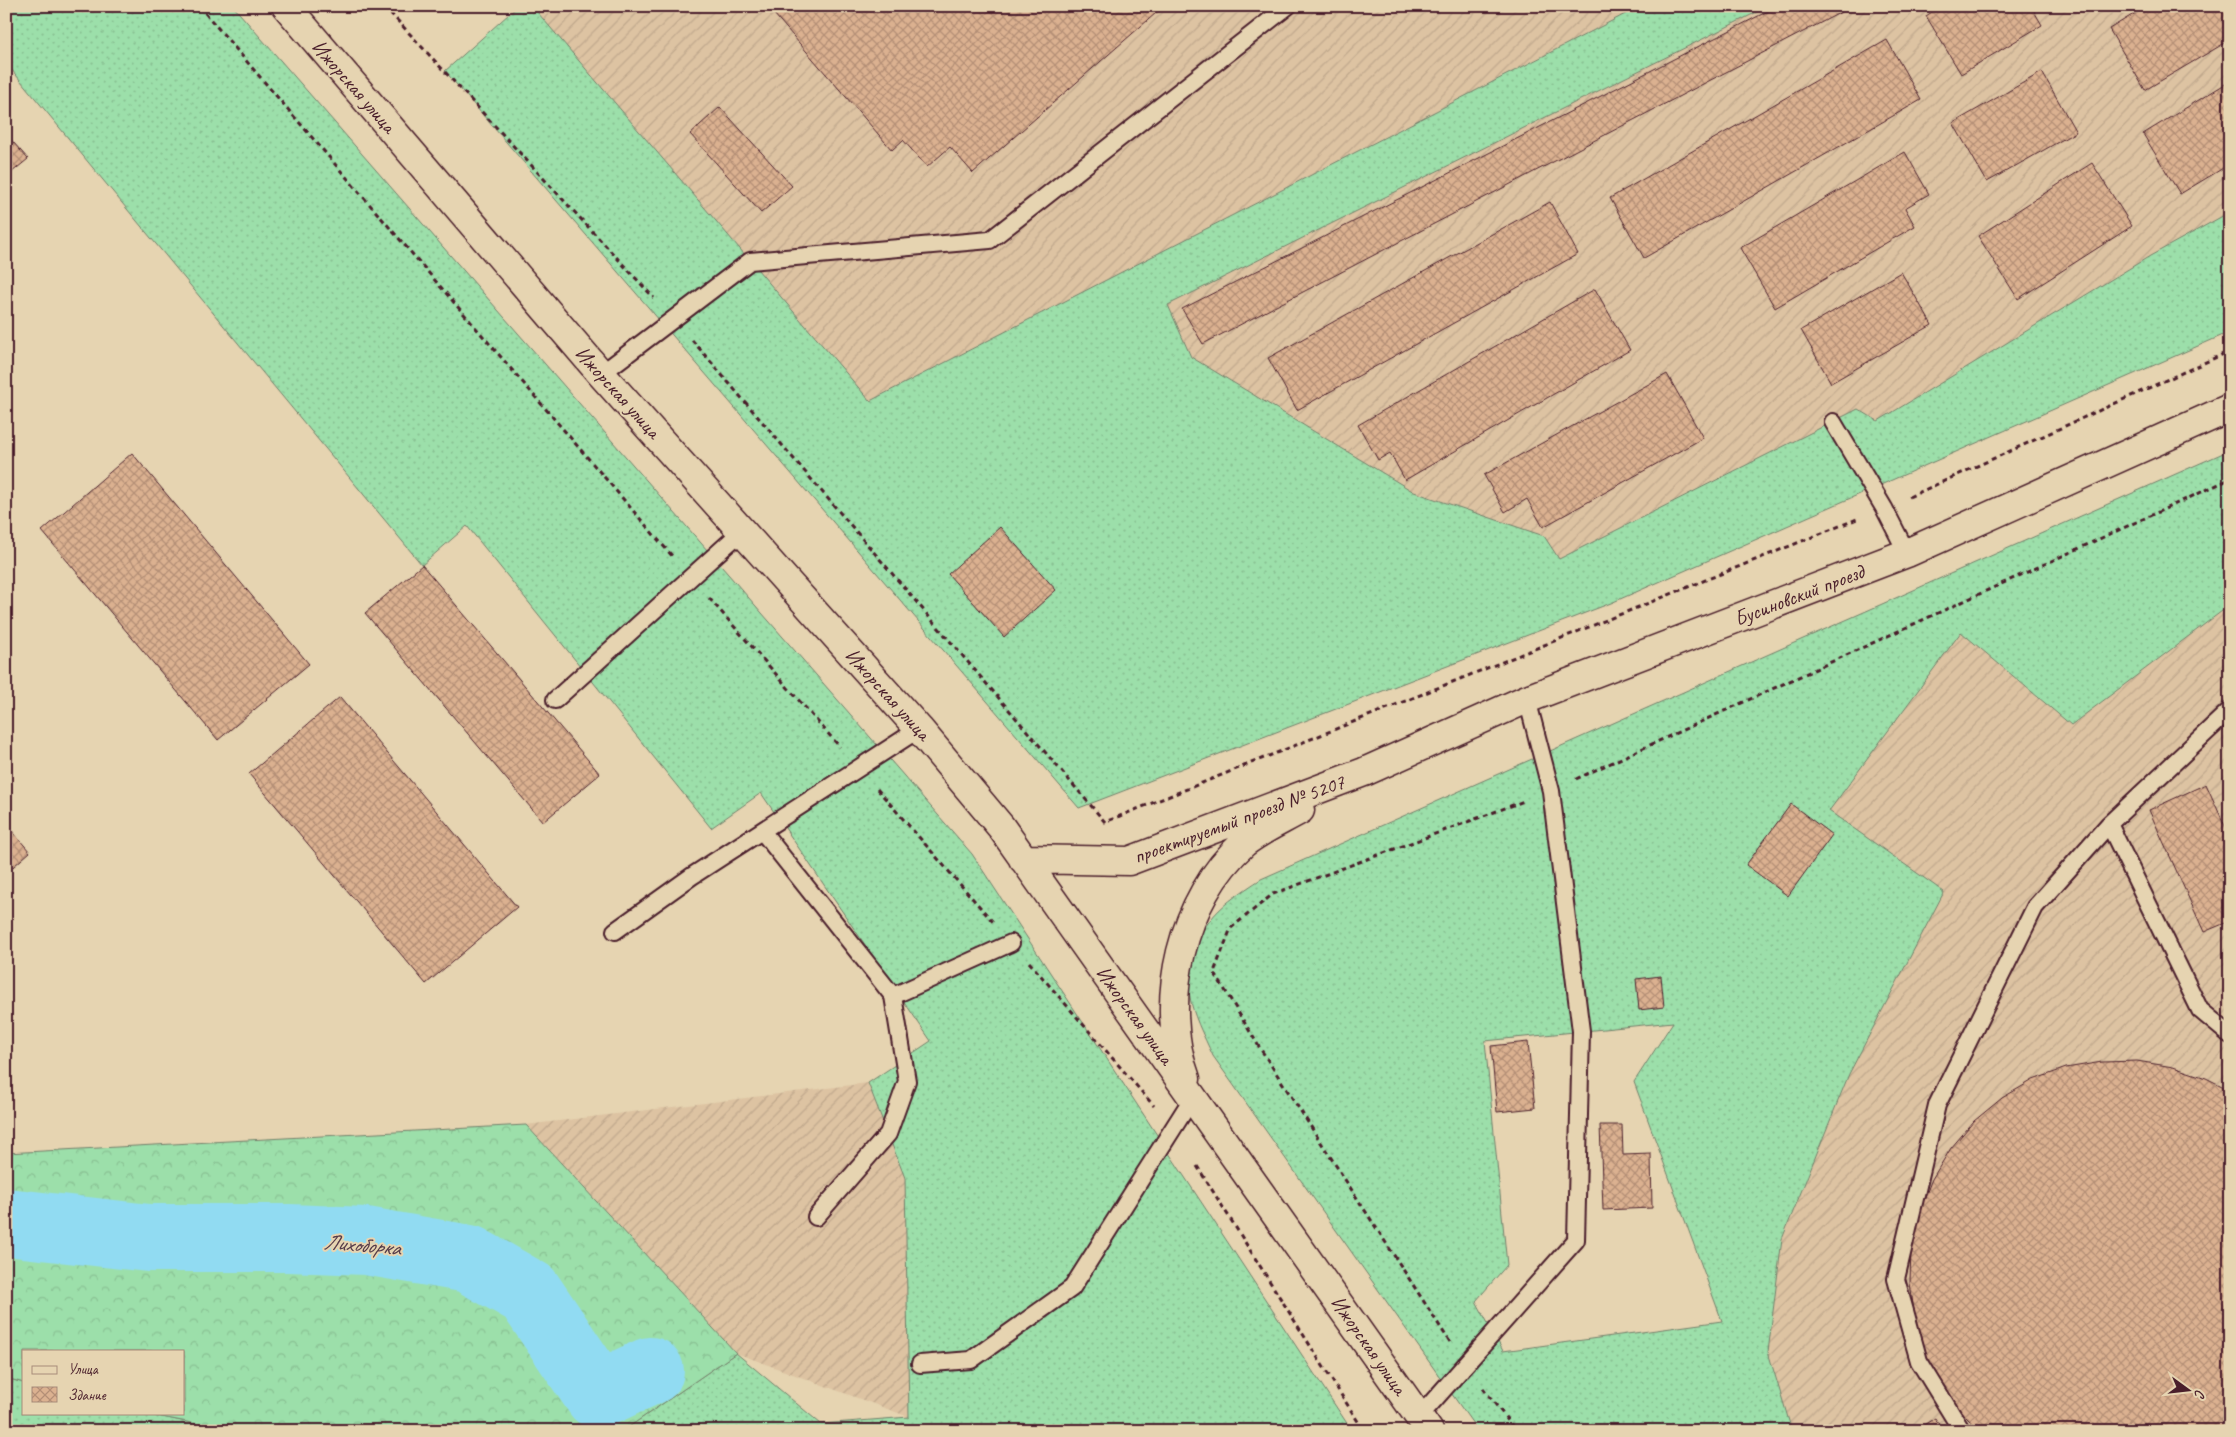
<svg xmlns="http://www.w3.org/2000/svg" width="2236" height="1437" viewBox="0 0 2236 1437" font-family="Caveat,sans-serif">
<style>
.industrial{fill:url(#industrial-furrows)}
.grass{fill:url(#grass-dots);stroke:#737f6a;fill-rule:evenodd}
.forest{fill:url(#forest-crowns);stroke:#737f6a}
.lines{fill:none;stroke-linecap:round;stroke-linejoin:round}
.river{stroke:#91dbf2;stroke-width:68}
.building{fill:url(#building-cross-hatch);stroke:#4a1f2b}
.lane-casing{stroke:#4a1f2b;stroke-width:20}
.secondary-casing{stroke:#4a1f2b;stroke-width:31}
.path{stroke:#4a1f2b;stroke-width:3;stroke-dasharray:5 4;stroke-linecap:butt}
.lane{stroke:#e6d4b1;stroke-width:16}
.secondary{stroke:#e6d4b1;stroke-width:28}
.labels{text-anchor:middle;dominant-baseline:central;stroke-width:4;stroke-linejoin:round;paint-order:stroke}
.street-label{font-size:21px;fill:#4a1f2b;stroke:#e6d4b1}
.water-label{font-size:22px;font-style:italic;fill:#553b49;stroke:#e6d4b1}
</style>
<defs>
<pattern id="industrial-furrows" width="10" height="10" patternUnits="userSpaceOnUse" patternTransform="scale(1.25)"><rect width="10" height="10" fill="#ddc3a2"/><path d="M-1 1l2-2M0 10L10 0M9 11l2-2" fill="none" stroke="#bfa78c"/></pattern>
<pattern id="grass-dots" width="8" height="8" patternUnits="userSpaceOnUse" patternTransform="scale(1.25)"><rect width="8" height="8" fill="#9cdfaa"/><path d="M2 2h.1M6 6h.1" fill="none" stroke="#88bf92" stroke-width="1.8" stroke-linecap="round"/></pattern>
<pattern id="forest-crowns" width="20" height="18" patternUnits="userSpaceOnUse" patternTransform="scale(1.25)"><rect width="20" height="18" fill="#9cdfaa"/><path d="M2 6a3 3 0 1 1 6 0M12 15a3 3 0 1 1 6 0" fill="none" stroke="#88bf92"/></pattern>
<pattern id="building-cross-hatch" width="8" height="8" patternUnits="userSpaceOnUse" patternTransform="scale(1.25)"><rect width="8" height="8" fill="#dbb190"/><path d="M0 0l8 8M0 8l8-8" fill="none" stroke="#b48f76"/></pattern>
</defs>
<rect width="100%" height="100%" fill="#e6d4b1"/>
<filter id="ink" filterUnits="userSpaceOnUse"><feTurbulence type="fractalNoise" baseFrequency=".02" numOctaves="2"/><feDisplacementMap in="SourceGraphic" scale="10" xChannelSelector="R" yChannelSelector="G"/><feConvolveMatrix kernelMatrix="1 2 1 2 8 2 1 2 1" color-interpolation-filters="sRGB"/></filter>
<g filter="url(#ink)">
<path class="industrial" d="M532 6H1641L869 402Z
M1769 6H2230V212L2150 256 1878 421 1858 409 1559 559 1543 536 1414 492 1191 357 1168 305Z
M2230 605V1431H1792L1768 1352 1782 1239 1849 1074 1829 811 1961 632 2071 725Z
M868 1083 905 1178 909 1417 736 1353 526 1125Z"/>
<path class="grass" d="M6 6H233L972 854 1352 1431H623L736 1353 821 1424 909 1417 905 1178 868 1083 931 1041 761 793 711 828 467 526 422 565 6 63Z
M518 6H532L870 401 1641 6H1769L1168 305 1191 357 1414 492 1544 536 1559 559 1858 409 1878 421 2150 256 2230 212V332L1611 603 1079 808 445 71Z
M2230 450V605L2071 725 1961 632 1829 811 1944 892 1849 1074 1782 1239 1768 1352 1792 1431H1478L1213 1056C1204 1036 1192 1014 1189 992 1188 984 1190 976 1191 969 1197 921 1224 903 1261 879ZM1673 1022 1634 1082 1722 1321 1503 1351 1476 1301 1507 1265 1485 1041Z
M6 1378 24 1383V1413H143L230 1431H6Z"/>
<path class="forest" d="M526 1125 736 1353 623 1431H230L143 1413H184V1351H24V1383L6 1378V1153Z"/>
<g class="lines">
<path class="river" d="M6 1222 149 1238H289L366 1241 469 1259 529 1293 598 1395 650 1371"/>
</g>
<path class="building" d="M767 6H1164L973 173 950 147 927 167 903 140 892 150Z
M1778 6H1853L1203 344 1182 309Z
M1941 6H2031L2042 25 1961 74 1926 16Z
M2147 6H2230V40L2145 90 2109 29Z
M1887 40 1921 100 1644 258 1610 198Z
M2042 72 2076 132 1987 182 1953 123Z
M2230 81V164L2180 194 2143 134Z
M720 107 792 186 761 213 690 134Z
M6 134 28 159 6 177Z
M1905 152 1929 194 1905 208 1915 226 1775 308 1740 248Z
M2092 163 2132 226 2018 299 1978 236Z
M1550 202 1578 254 1297 410 1268 358Z
M1901 272 1932 325 1831 383 1801 330Z
M1595 289 1630 350 1405 480 1390 453 1378 460 1358 425Z
M1667 374 1703 438 1543 527 1527 499 1505 512 1484 475Z
M132 453 309 664 218 740 42 531Z
M1000 527 1056 590 1004 637 948 574Z
M422 565 600 774 543 822 365 613Z
M340 697 517 907 426 984 249 774Z
M2206 784 2230 837V921L2204 932 2149 810Z
M1791 804 1832 835 1788 896 1746 865Z
M6 824 30 852 6 873Z
M1661 976 1664 1007 1639 1010 1636 979Z
M1528 1042 1535 1108 1497 1112 1491 1046Z
M2137 1061 2173 1067 2206 1078 2230 1090V1431H1980L1963 1414 1941 1385 1925 1353 1915 1319 1910 1283 1911 1247 1919 1212 1932 1179 1951 1148 1974 1121 2002 1098 2033 1080 2066 1068 2102 1062Z
M1600 1125H1622L1623 1155 1651 1154 1652 1208 1603 1210Z
M1935 1418 1943 1431H1914Z"/>
<g class="lines">
<defs>
<path id="lane" d="M601 374 750 261 990 240 1288 6
M1833 422 1884 508 1907 553
M555 700 742 531
M2109 824 2230 710
M762 831 893 996 907 1081 888 1134 816 1217
M615 931 692 876 919 729
M893 996 1011 943
M920 1364 971 1360 1072 1288 1193 1097
M1419 1417 1576 1240 1581 1031 1551 791 1527 699
M1962 1431 1919 1361 1896 1279 1937 1105 2035 907 2109 824 2200 1010 2230 1035"/>
<path id="secondary" d="M286 6 601 374 919 729 1001 827 1429 1431
M1023 859 1129 861 1364 772 1527 699 1907 553 2230 408
M1186 1079C1157 1001 1182 898 1244 843 1260 830 1283 820 1300 810"/>
</defs>
<use href="#lane" class="lane-casing"/>
<use href="#secondary" class="secondary-casing"/>
<path class="path" d="M199 6 673 557
M384 6 654 298
M692 340 1105 822 1857 519
M1909 497 2230 351
M709 598 840 747
M1576 779 2230 479
M877 789 993 922
M1029 962 1154 1106
M1197 1166 1364 1431
M1450 1342 1258 1045 1214 972 1231 928 1273 894 1524 801
M1483 1388 1516 1431"/>
<use href="#lane" class="lane"/>
<use href="#secondary" class="secondary"/>
</g>
</g>
<g class="labels">
<g class="street-label">
<text transform="translate(354 86) rotate(49)">Ижорская улица</text>
<text transform="translate(618 392) rotate(48)">Ижорская улица</text>
<text transform="translate(1799 595) rotate(-21)">Бусиновский проезд</text>
<text transform="translate(888 694) rotate(48)">Ижорская улица</text>
<text transform="translate(1239 819) rotate(-20)">проектируемый проезд № 5207</text>
<text transform="translate(1135 1015) rotate(54)">Ижорская улица</text>
<text transform="translate(1369 1345) rotate(55)">Ижорская улица</text>
</g>
<g class="water-label">
<text transform="translate(362 1245) rotate(5)">Лихоборка</text>
</g>
</g>
<rect width="2236" height="1437" fill="none" stroke="#e6d4b1" stroke-width="25"/>
<rect x="12" y="12" width="2211" height="1412" fill="none" stroke="#4a1f2b" stroke-width="2" filter="url(#ink)"/>
<rect x="22" y="1350" width="162" height="65" fill="#e6d4b1" stroke="#a88c7b"/>
<rect x="32" y="1366" width="25" height="8" fill="#e6d4b1" stroke="#a88c7b"/>
<text x="68" y="1374" font-size="15" fill="#4a1f2b">Улица</text>
<rect x="32" y="1387" width="25" height="15" fill="url(#building-cross-hatch)" stroke="#a88c7b"/>
<text x="68" y="1400" font-size="15" fill="#4a1f2b">Здание</text>
<g transform="translate(2188 1390) rotate(105)" stroke="#e6d4b1" stroke-width="4" paint-order="stroke">
<path d="M0-4L9 19L0 12L-9 19Z" fill="#4a1f2b"/>
<text y="-8" font-size="14" font-weight="bold" text-anchor="middle" fill="#4a1f2b">С</text>
</g>
</svg>
